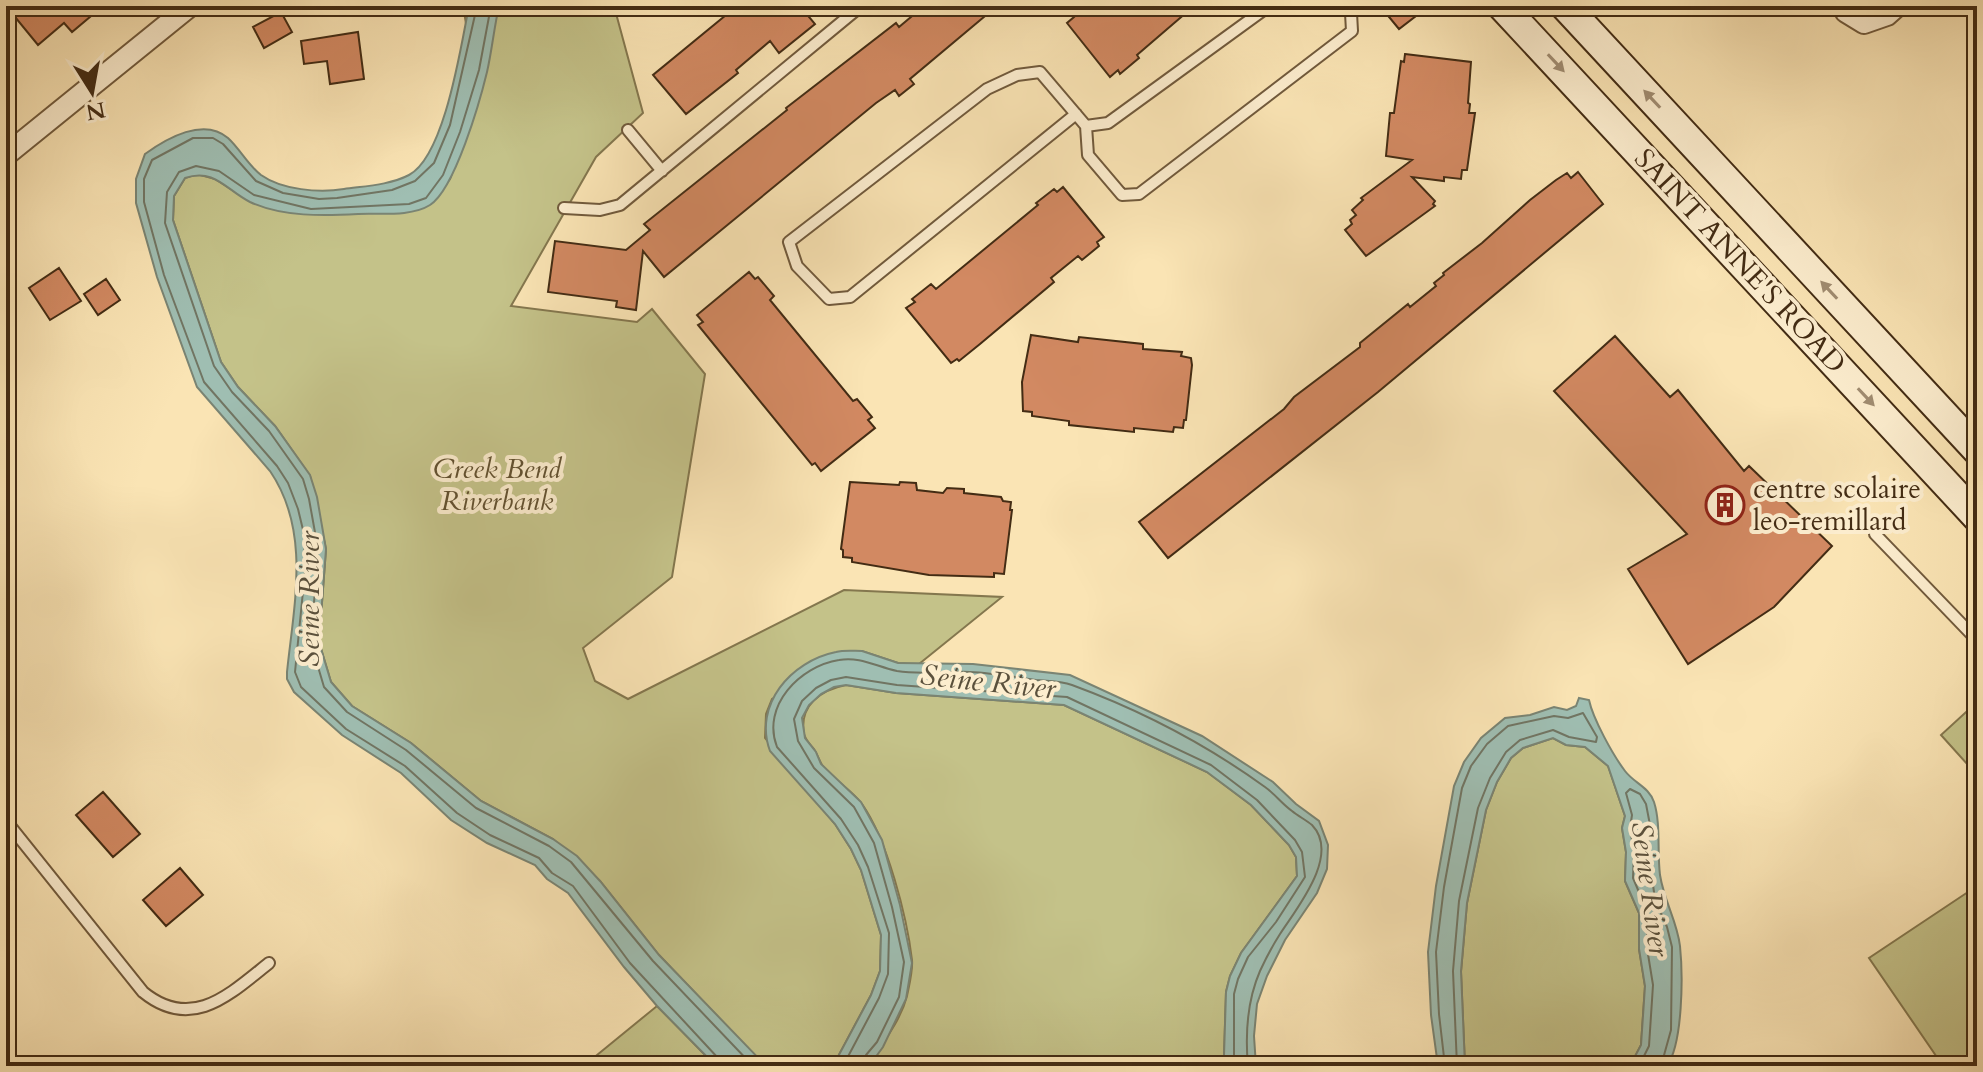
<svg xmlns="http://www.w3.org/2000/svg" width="1983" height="1072" viewBox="0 0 1983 1072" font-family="Cardo,serif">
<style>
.green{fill:#c4c289;stroke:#84774e;stroke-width:2}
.water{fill:#9fbeb2;stroke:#7a8473;stroke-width:2}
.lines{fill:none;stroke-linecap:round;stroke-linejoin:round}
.shore{stroke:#717563;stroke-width:2}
.building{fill:#d28962;stroke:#432c14;stroke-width:2}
.service-casing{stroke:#715a3c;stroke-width:14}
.minor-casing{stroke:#715a3c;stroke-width:24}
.secondary-casing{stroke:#432c14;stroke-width:32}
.service{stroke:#fcedce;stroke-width:10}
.minor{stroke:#fcedce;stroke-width:20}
.secondary{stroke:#fcedce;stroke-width:28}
.oneway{fill:#a08c71}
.labels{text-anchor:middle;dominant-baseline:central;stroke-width:8;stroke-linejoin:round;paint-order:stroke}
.street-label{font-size:28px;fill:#432c14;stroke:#fcedce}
.park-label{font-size:28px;font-style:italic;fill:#635231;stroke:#fcedce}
.poi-label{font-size:28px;fill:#432c14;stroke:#fcedce;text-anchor:start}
.water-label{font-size:30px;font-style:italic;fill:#5a503c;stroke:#fcedce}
</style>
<rect width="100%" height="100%" fill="#fae4b4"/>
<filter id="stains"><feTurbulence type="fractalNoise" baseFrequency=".0025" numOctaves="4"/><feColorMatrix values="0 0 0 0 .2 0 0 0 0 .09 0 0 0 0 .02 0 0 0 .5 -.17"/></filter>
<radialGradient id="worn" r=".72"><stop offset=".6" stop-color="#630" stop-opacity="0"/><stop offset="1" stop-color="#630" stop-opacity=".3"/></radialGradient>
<path class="green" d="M463 6H614L643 113 596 157 511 306 637 322 652 309 705 374 672 577 583 648 595 681 628 699 844 590 1002 597 919 664 898 663 862 651 772 699 766 714 765 738 835 824 851 849 861 870 881 935 880 971 871 995 833 1066H766L762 1063 659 955 600 881 553 839 481 801 411 743 352 706 331 682 319 642 326 549 310 476 275 426 238 387 221 362 173 220 174 196 185 178 197 174 215 179 251 202 431 204 450 179 479 99Z
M846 685 896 693 1064 705 1207 772 1251 805 1289 845 1296 857 1297 876 1241 953 1230 976 1226 992 1224 1056 1226 1066H869C881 1043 900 1023 907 996 909 986 913 971 912 960 907 917 887 839 862 804 851 789 833 780 822 765 819 760 817 754 814 749 810 744 806 741 804 734 799 706 820 690 846 685Z
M1977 702V775L1941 735Z
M1553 738 1566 745 1585 747 1608 766 1625 816 1622 828 1626 852 1625 881 1639 913V949L1645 986 1641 1045 1630 1066H1465L1461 972 1467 903 1486 810 1497 782 1511 758 1523 748Z
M1974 888 1977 892V1066H1943L1869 958Z
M657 1006 716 1066 586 1064Z"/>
<path class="water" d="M469 6H499C494 28 492 50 487 72 480 101 455 189 430 205 411 217 380 213 358 214 323 216 283 217 250 202 226 190 215 168 185 178L174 196 173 220 221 362 238 387 275 426 310 475 317 497 326 549 319 642 331 682 352 706 411 743 481 801 553 839 577 856 600 881 659 955 766 1066H716L657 1006 624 967 568 893 547 879 535 865 487 843 451 820 401 773 342 735 294 692 287 679V672C294 604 311 531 270 471L197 387 157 277 136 203V179L145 154C167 138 204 117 228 138 240 149 248 165 261 175 282 190 319 193 344 189 365 186 390 185 409 175 445 156 461 45 469 6Z
M862 651 898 663 973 664 1070 675 1202 736 1273 782 1296 804 1319 821 1328 845 1327 869 1317 893 1285 940 1267 976 1257 1004 1254 1036 1256 1066H1226L1224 1056 1226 992 1230 976 1241 953 1297 876 1296 857 1289 845 1251 805 1207 772 1064 705 896 693 846 685 834 687 821 694 809 705 802 718 805 738 816 752 821 764 861 802 882 840 900 905 912 963 906 999 883 1047 869 1066H833L871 995 880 971 881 935 861 870 851 849 835 824 770 751C753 705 791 661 836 652 844 650 853 651 862 651Z
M1579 698 1589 700C1593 719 1613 755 1625 771 1634 783 1649 787 1654 802 1661 824 1657 851 1660 875 1664 901 1677 921 1680 946 1683 975 1683 1043 1667 1066H1630L1641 1045 1645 986 1639 949V913L1625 881 1626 852 1622 828 1625 816 1608 766 1585 747 1566 745 1553 738 1523 748 1511 758 1497 782 1486 810 1467 903 1461 971 1465 1066H1438L1431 1015 1428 952 1436 886 1454 786 1464 762 1481 738 1505 718 1530 715 1554 707 1567 710 1576 706Z"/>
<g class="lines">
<path class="shore" d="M477 6 450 125 434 163 415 181 392 190 337 198 319 199 283 193 256 181 223 144 213 138H193L152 160 144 179V202L164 275 204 382 277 466 288 483 298 509 304 534 305 571 295 672 301 687 346 729 405 766 457 813 490 835 539 858 552 873 573 886 630 963 718 1058 720 1066
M491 6 479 70 460 132 443 175 426 198 409 204 311 209 254 195 219 171 196 166 179 172 167 192 165 223 214 366 232 392 269 431 303 479 309 499 318 549 311 643 324 687 347 712 406 750 476 808 549 846 571 862 653 961 753 1066
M843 1066 879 998 888 974 889 933 868 867 858 845 841 819 777 747C761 706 800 666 839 660 860 656 877 667 897 671 921 675 946 671 970 672 992 673 1015 677 1036 680 1048 681 1061 681 1072 685 1140 710 1207 745 1265 787 1275 794 1282 804 1292 811 1298 816 1306 820 1312 825 1341 855 1296 909 1280 934 1273 945 1266 958 1260 971 1247 1001 1245 1033 1248 1066
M863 1066 866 1055 877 1042 899 997 904 962 892 907 874 843 854 807 814 768 798 741 794 719 802 701 816 688 831 680 846 677 897 685 1067 697 1211 765 1257 800 1295 840 1302 852 1305 877 1276 922 1248 957 1238 979 1234 994V1066
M1445 1066 1439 1014 1436 952 1444 887 1462 788 1471 766 1487 744 1508 726 1554 716 1568 718 1583 713 1597 737 1596 742 1569 737 1553 730 1520 740 1506 752 1490 778 1478 808 1459 901 1453 971 1457 1066
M1639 1066 1649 1046 1653 985 1647 948V911L1633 878 1634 852 1630 828 1632 815 1626 793 1630 789 1640 794 1646 804 1650 825 1648 850 1655 899 1667 927 1672 947 1671 1030 1661 1066"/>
</g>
<path class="building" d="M6 6H103L72 32 64 23 38 45Z
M737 6H800L815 24 779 53 770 41 736 70 738 73 686 114 653 75Z
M924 6H997L910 79 914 84 899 96 895 90 876 103 664 277 643 251 636 310 616 307 617 301 548 292 555 241 626 250 650 230 644 224 787 110 786 108 896 23 899 27Z
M1081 6H1194L1137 55 1139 58 1120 74 1118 70 1110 77 1067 23 1074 17 1072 14Z
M1380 6H1429L1399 29Z
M281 12 292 32 264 48 253 27Z
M358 32 364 79 330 84 327 61 304 64 301 41Z
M1405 54 1471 62 1468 103 1470 104 1469 113H1475L1467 170H1462L1461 179 1444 177V181L1412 177 1435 201 1433 204 1435 206 1366 256 1345 230 1352 224 1350 220 1356 215 1352 210 1363 200 1361 198 1412 160 1386 156 1390 113H1394L1401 61 1404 62Z
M1578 172 1603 204 1378 392 1168 558 1139 522 1284 409 1294 397 1360 347V343L1408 304 1410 307 1436 286 1434 283 1444 275 1443 273 1482 243 1530 200 1556 180 1567 173 1571 178Z
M1063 187 1104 237 1097 242 1099 246 1082 260 1078 256 1051 278 1054 282 980 344 959 361 957 359 951 363 906 308 915 302 912 299 931 284 936 289 1038 205 1036 203 1054 189 1057 192Z
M59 268 81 301 50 320 29 288Z
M749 272 755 279 758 277 774 296 770 300 853 401 857 399 872 417 868 420 875 428 821 471 815 463 812 465 698 325 703 322 697 315Z
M106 279 120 300 98 315 84 294Z
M1031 335 1078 342 1079 337 1143 344V349L1182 352 1181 356 1191 358 1192 365 1186 420H1184L1183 428 1174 427 1173 432 1134 428V432L1069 425V421L1032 416V412L1023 411 1022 382Z
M1615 336 1670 397 1678 390 1744 471 1749 466 1832 546 1774 607 1688 664 1628 569 1687 534 1554 391Z
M850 482 899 485 900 482 916 483 917 490 943 493 947 488 964 489V493L1001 497 1003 501 1011 502 1010 510H1012L1004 574 994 573V577L929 575 852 562V558L843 557V550L841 549Z
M103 792 140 834 113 857 76 815Z
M180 868 203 895 166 926 143 900Z"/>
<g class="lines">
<defs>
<path id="service" d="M1076 114 850 297 829 299 797 266 789 242 987 89 1017 75 1040 72 1086 126 1108 123 1269 6
M1086 126 1088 155 1122 195 1139 194 1352 31 1351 13 1346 6
M628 130 662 171
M564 208 600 210 620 205 861 6
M1875 534 1977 640
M6 821 143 992C192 1032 230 994 269 963"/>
<path id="minor" d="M1846 6V12L1864 23 1887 15 1897 6
M6 155 190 6"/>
<path id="secondary" d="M1502 6 1977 517
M1565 6 1977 450"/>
</defs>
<use href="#service" class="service-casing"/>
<use href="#minor" class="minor-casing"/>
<use href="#secondary" class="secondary-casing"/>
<use href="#service" class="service"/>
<use href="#minor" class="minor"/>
<use href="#secondary" class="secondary"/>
</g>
<defs><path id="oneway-solid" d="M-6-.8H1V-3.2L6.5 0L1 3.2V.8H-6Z" transform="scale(2)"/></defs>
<g class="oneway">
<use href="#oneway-solid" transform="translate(1556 63) rotate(47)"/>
<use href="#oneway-solid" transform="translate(1652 99) rotate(-133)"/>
<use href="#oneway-solid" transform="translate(1829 290) rotate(-133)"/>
<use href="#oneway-solid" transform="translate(1866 397) rotate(47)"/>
</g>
<defs>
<symbol id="building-ring" viewBox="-11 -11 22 22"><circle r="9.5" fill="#fcedce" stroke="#8f2418" stroke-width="1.5"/><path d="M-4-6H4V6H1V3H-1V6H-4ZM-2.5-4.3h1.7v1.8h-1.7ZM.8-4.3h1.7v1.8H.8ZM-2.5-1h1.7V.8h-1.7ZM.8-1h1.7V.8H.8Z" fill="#8f2418"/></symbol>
</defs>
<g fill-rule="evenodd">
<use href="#building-ring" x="1703" y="483" width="44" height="44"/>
</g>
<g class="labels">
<g class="street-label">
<text transform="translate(1740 261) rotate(47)">SAINT ANNE'S ROAD</text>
</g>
<g class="park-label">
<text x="497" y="469">Creek Bend<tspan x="497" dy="32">Riverbank</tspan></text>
</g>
<g class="poi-label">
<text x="1753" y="489">centre scolaire<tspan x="1753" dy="32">leo-remillard</tspan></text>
</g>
<g class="water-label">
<text transform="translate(309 599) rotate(-90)">Seine River</text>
<text transform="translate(988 682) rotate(6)">Seine River</text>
<text transform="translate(1650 889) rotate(82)">Seine River</text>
</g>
</g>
<rect width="1983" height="1072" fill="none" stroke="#fae4b4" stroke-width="32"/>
<rect x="8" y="8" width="1967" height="1056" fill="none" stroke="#432c14" stroke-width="4"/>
<rect x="16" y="16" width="1951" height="1040" fill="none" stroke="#432c14" stroke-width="2"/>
<g transform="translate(92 92) rotate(169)" stroke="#fcedce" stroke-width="6" paint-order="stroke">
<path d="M0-6L14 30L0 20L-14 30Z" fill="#432c14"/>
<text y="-12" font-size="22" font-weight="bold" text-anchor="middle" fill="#432c14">N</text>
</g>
<rect width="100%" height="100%" filter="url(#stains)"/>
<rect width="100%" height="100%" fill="url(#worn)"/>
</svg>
